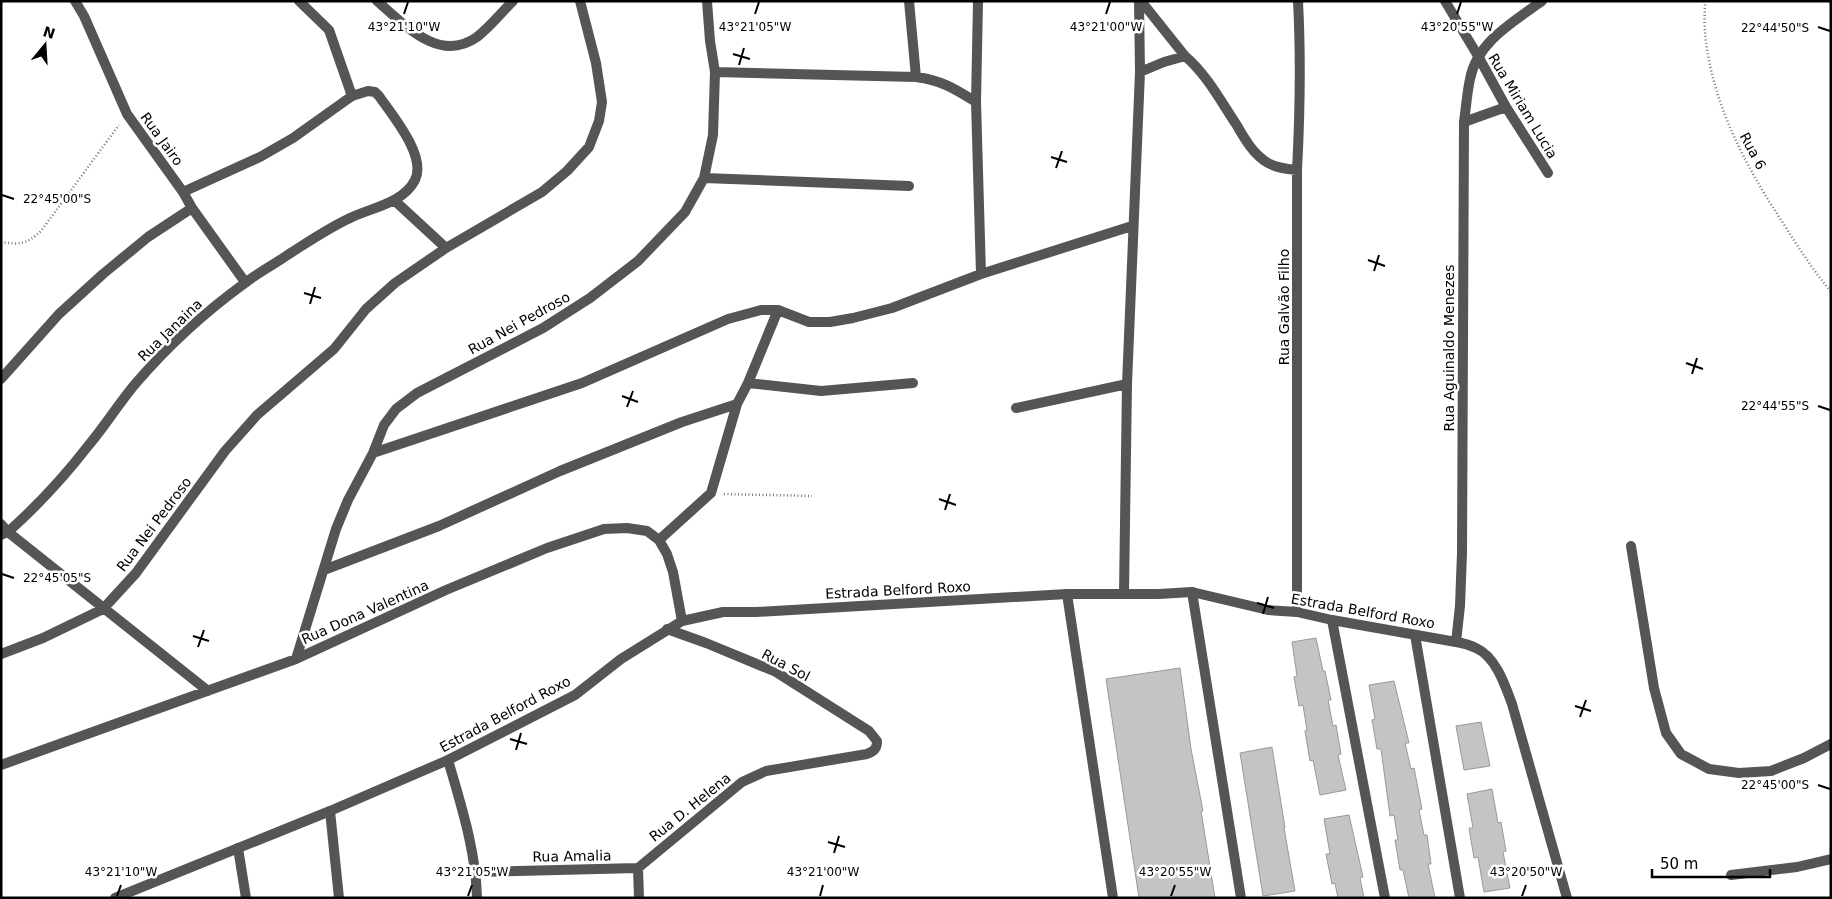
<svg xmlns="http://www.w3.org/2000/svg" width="1832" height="899" viewBox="0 0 1832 899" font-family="'DejaVu Sans',sans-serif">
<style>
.building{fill:#c4c4c4;stroke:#999}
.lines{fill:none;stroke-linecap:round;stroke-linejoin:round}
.path{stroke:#777;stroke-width:2.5;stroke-dasharray:1 2.5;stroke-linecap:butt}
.service{stroke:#555;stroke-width:10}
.minor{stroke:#555;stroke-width:10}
.tertiary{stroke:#555;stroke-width:10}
.ticks{fill:none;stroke:#000;stroke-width:2}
.labels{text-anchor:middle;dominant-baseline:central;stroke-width:5;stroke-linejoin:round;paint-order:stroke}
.street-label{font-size:14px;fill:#000;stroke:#fff}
.ticks-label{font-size:12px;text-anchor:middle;fill:#000;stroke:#fff;stroke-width:5;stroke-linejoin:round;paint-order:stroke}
</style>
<rect width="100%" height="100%" fill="#fff"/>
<path class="building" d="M1316 638 1323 671H1325L1331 700H1328L1333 726 1336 725 1341 754 1338 755 1346 790 1320 795 1313 760 1310 761 1305 731 1307 730 1303 705 1299 706 1294 677 1297 676 1292 642Z
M1180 668 1191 749 1203 811H1201L1215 898H1139L1106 679Z
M1394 681 1409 743H1405L1411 769 1414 768 1422 809 1419 810 1424 835H1427L1431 864H1428L1435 898H1409L1403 870H1400L1395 840H1398L1394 815 1390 816 1381 749H1377L1372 720 1375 719 1369 685Z
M1481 722 1490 766 1464 770 1456 726Z
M1272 747 1285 828H1284L1295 891 1263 896 1240 753Z
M1492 789 1498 823 1501 822 1506 851 1503 852 1510 888 1484 892 1478 857 1474 858 1469 828H1473L1467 794Z
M1349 815 1363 877 1360 878 1364 898H1338L1335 883 1332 884 1326 854H1330L1324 819Z"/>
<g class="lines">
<path class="path" d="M1705 1C1705 11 1704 22 1705 32 1711 102 1745 165 1783 223 1798 247 1813 270 1831 292
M1 242C20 245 27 244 41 231L119 125
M724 494 812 496"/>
<path class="service" d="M299 1 329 30 352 96"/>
<path class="minor" d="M75 1 84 16 127 114 183 192 192 208 245 282
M377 1C404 24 439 64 477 37 490 27 501 13 513 1
M909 1 916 77
M1141 1 1185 56
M1445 1 1478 56 1506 107 1548 173
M715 72 916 77C941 80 955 89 976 102L981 274
M1140 72 1164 62 1185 56C1207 75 1220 100 1236 124 1244 138 1253 154 1268 163 1277 168 1287 169 1297 170
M976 102 978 1
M1464 122 1506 107
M704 178 909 186
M394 200 446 248
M1 379 59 314 103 274 148 237 192 208
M748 383 778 310
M1016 408 1127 384
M373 453 582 383 728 319 761 310H778L809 322H830L853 318 892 308 981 274 1132 226
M1 524 8 532 208 691
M1 535 8 532C37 506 64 477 88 446 105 426 119 403 136 383 168 346 205 312 245 283 259 272 275 264 289 254 308 242 327 229 348 219 369 208 403 204 415 180 427 156 392 115 379 96L375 92 368 91 352 96 293 138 260 157 183 192
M659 540 711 493 737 404
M1631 546 1654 688 1666 733 1681 754 1709 769 1739 773 1771 771 1804 758 1831 744
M324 570 439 526 560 471 682 422 737 404 748 383 821 391 913 383
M1192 592 1241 898
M1124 593 1127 384 1140 72 1139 1
M1067 594 1113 898
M1297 612V170C1300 114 1301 58 1298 1
M1332 620 1385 898
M1415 635 1460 898
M1456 642C1463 643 1470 645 1476 648 1496 657 1505 685 1512 704L1567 898
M1 654 43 638 103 609 136 573 225 451 257 415 334 349 366 309 395 283 446 248 542 192 567 171 589 147 599 121 602 102 596 63 580 1
M296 659 336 529 348 500 373 453 384 425 396 409 417 393 543 328 590 298 638 261 685 212 704 178 713 135 715 72 710 41 707 1
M448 760C461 805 476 851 477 898
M1 765 296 659 446 590 547 548 604 529 627 528 647 531 659 540 667 554 673 572 682 621
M330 811 339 898
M238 848 246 898
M476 872 638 868
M1731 875 1797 867 1831 859
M639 898 638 868 742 782 766 771 867 754C874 751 877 749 877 741L869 731 776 672 706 643 667 629"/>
<path class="tertiary" d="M115 898 330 811 448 760 575 695 621 659 682 621 723 612H756L1067 594H1159L1192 592 1268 610 1297 612 1332 620 1456 642 1460 606 1462 553 1464 122C1466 108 1467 93 1470 79 1477 42 1513 22 1542 1"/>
</g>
<path class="ticks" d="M404 14 408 2M755 14 759 2M1106 14 1110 2M1457 14 1461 2M1818 27 1830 31M733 54 750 59M739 65 744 48M1051 157 1067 162M1056 168 1062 151M2 195 14 199M1368 260 1385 266M1374 271 1379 255M304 293 321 298M310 304 315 287M1686 363 1703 369M1692 374 1697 358M622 396 638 402M1818 406 1830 410M627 407 633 391M939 499 956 505M945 510 950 494M2 574 14 578M1257 603 1274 608M1263 614 1268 597M193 636 209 641M198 647 204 630M1575 706 1591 711M1580 717 1586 700M510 739 527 744M516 750 521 733M1818 785 1830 789M828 842 845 847M834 853 839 836M117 896 121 885M468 896 472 885M820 896 823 885M1171 896 1175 885M1522 896 1526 885"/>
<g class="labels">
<g class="street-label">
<text transform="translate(1523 106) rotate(59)">Rua Miriam Lucia</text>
<text transform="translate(162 139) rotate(54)">Rua Jairo</text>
<text transform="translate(1753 151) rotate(62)">Rua 6</text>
<text transform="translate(1284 307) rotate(-90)">Rua Galvão Filho</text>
<text transform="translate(519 323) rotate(-29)">Rua Nei Pedroso</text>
<text transform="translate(170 330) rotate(-44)">Rua Janaina</text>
<text transform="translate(1449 348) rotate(-90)">Rua Aguinaldo Menezes</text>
<text transform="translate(154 524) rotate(-53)">Rua Nei Pedroso</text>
<text transform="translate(898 590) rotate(-3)">Estrada Belford Roxo</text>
<text transform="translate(1363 611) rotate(10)">Estrada Belford Roxo</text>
<text transform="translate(365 612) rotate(-24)">Rua Dona Valentina</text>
<text transform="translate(786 665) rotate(28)">Rua Sol</text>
<text transform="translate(505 714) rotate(-28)">Estrada Belford Roxo</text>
<text transform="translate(690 807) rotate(-39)">Rua D. Helena</text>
<text transform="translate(572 856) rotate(-1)">Rua Amalia</text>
</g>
</g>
<g class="ticks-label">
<text x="404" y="31">43°21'10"W</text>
<text x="755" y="31">43°21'05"W</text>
<text x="1106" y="31">43°21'00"W</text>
<text x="1457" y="31">43°20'55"W</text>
<text x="1775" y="32">22°44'50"S</text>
<text x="57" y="203">22°45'00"S</text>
<text x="1775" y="410">22°44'55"S</text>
<text x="57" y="582">22°45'05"S</text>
<text x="1775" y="789">22°45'00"S</text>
<text x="121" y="876">43°21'10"W</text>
<text x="472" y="876">43°21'05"W</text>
<text x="823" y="876">43°21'00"W</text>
<text x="1175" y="876">43°20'55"W</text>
<text x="1526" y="876">43°20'50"W</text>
</g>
<rect width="1832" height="899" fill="none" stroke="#000000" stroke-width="5"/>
<g transform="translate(45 45) rotate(18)" stroke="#ffffff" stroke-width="4" paint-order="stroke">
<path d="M0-4L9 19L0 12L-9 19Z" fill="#000000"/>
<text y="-8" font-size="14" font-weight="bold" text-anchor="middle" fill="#000000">N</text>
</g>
<path d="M1652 869v8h118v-8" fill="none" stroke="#000000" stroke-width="2.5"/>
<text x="1660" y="869" font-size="15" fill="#000000" stroke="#ffffff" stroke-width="4" paint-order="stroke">50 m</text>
</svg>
